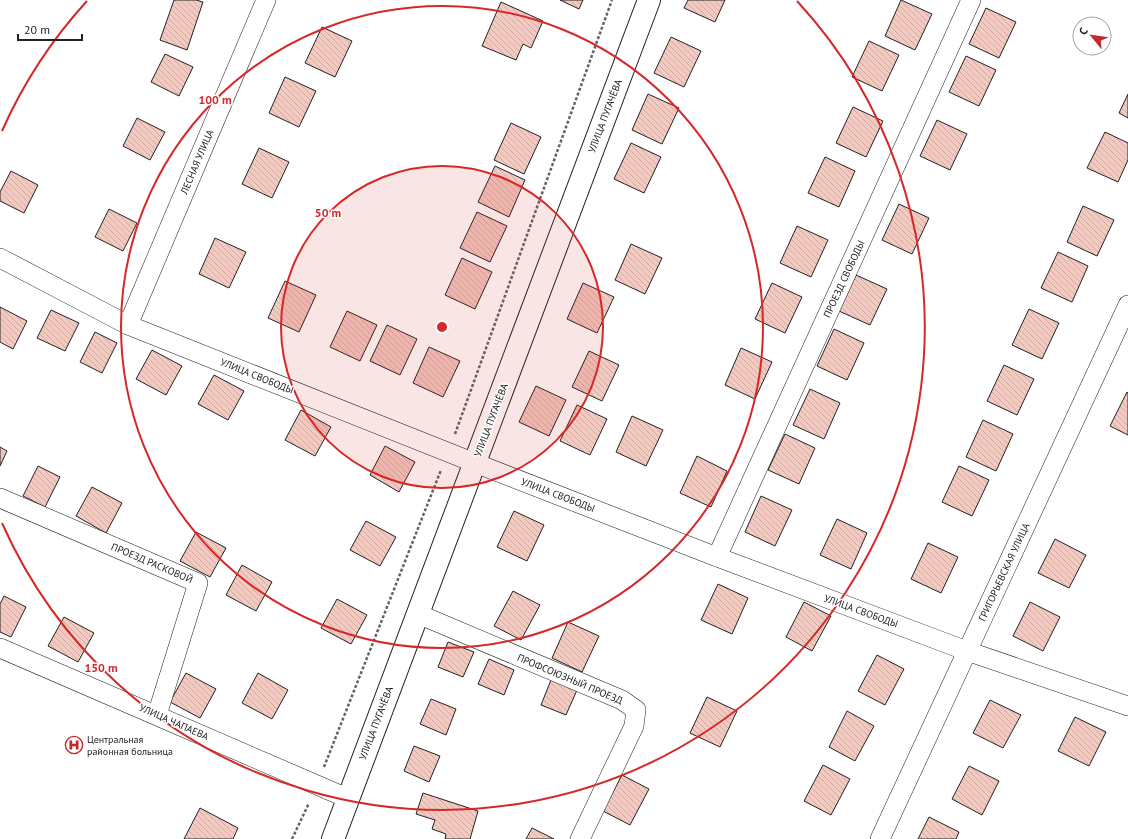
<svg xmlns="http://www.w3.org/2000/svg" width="1128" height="839" viewBox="0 0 1128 839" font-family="'PT Sans',sans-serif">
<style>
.building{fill:url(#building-back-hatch);stroke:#222}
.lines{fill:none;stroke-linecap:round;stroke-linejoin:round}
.minor-casing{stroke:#222;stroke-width:20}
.secondary-casing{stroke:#222;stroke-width:24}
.path{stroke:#646464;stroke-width:2.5;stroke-dasharray:3 2;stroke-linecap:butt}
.minor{stroke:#fff;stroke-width:19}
.secondary{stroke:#fff;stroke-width:22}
.ring{fill:none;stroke:#d62828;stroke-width:2}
.labels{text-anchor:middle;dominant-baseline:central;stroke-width:3;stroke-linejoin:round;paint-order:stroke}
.street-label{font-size:10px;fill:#222;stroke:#fff}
.poi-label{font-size:10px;fill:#222;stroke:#fff;text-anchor:start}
.centre{fill:#d62828;stroke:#fff;stroke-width:2}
.ring-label{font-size:12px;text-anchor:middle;font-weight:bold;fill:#d62828;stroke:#fff;stroke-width:3;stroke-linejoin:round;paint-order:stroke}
</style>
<defs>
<pattern id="building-back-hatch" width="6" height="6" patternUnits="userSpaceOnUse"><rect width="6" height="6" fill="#f3c9c0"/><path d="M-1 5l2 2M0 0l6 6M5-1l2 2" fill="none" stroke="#d0aca5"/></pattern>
</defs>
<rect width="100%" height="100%" fill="#fff"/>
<path class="building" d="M174 0H196L203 2 187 50 160 40Z
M560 0H583L579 9Z
M688 0H725L715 22 684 8Z
M901 0 932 14 915 50 885 36Z
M501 2 543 21 531 48 523 44 516 60 482 46Z
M986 8 1016 22 999 58 969 44Z
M322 27 352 41 335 77 305 63Z
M671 37 701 51 684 87 654 73Z
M869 41 899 55 882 91 852 77Z
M165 54 193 67 179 96 151 82Z
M966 56 996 70 979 106 949 92Z
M285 77 316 91 299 127 269 113Z
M648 94 679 108 662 144 632 130Z
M1128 94V118L1119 113Z
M853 107 883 121 866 157 836 143Z
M137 118 165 132 150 160 123 146Z
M937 120 967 134 950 170 920 156Z
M511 123 541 137 524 174 494 160Z
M1105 132 1128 143V160L1118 182 1087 168Z
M631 143 661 157 644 193 614 179Z
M259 148 289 162 272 198 242 184Z
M825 157 855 171 839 207 808 193Z
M495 166 525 180 509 217 478 202Z
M11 171 38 185 24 213 0 201V192Z
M899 204 929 218 912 254 882 240Z
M1083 206 1114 220 1097 256 1067 242Z
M109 209 137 223 123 251 95 237Z
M477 212 507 226 490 262 460 248Z
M797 226 828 240 811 277 780 263Z
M215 238 246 252 229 288 199 274Z
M631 244 662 258 645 294 615 280Z
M1058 252 1088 266 1072 302 1041 288Z
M462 258 492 272 475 309 445 295Z
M856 275 887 289 870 325 839 311Z
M285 281 316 295 299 332 268 318Z
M583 283 614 297 597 333 567 319Z
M772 283 802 297 785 333 755 319Z
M0 307 27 321 13 349 0 342Z
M1029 309 1059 323 1042 359 1012 345Z
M51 310 79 323 65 351 37 338Z
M347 311 377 325 360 361 330 347Z
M387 325 417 339 400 375 370 361Z
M834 329 864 343 847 380 817 366Z
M95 332 117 343 102 373 80 362Z
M429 347 460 361 443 397 413 383Z
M741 348 772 362 755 399 725 385Z
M152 350 182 366 166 395 136 379Z
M589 351 619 365 602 401 572 387Z
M1004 365 1034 379 1017 415 987 401Z
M214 375 244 391 228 420 198 404Z
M536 386 566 400 549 436 519 422Z
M810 389 840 403 824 439 793 425Z
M1127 392 1128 393V435L1110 426Z
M577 405 607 419 590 455 560 441Z
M301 410 331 427 315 456 285 440Z
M632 416 663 430 646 466 616 452Z
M983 420 1013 434 996 471 966 457Z
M785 434 815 448 799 484 768 470Z
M385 446 415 462 399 492 370 475Z
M0 447 7 451 0 466Z
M697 456 727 471 711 507 680 493Z
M38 466 60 477 45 507 23 496Z
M959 466 989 480 972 516 942 502Z
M92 487 122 503 106 533 76 516Z
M761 496 792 510 775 546 745 532Z
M514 511 544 525 527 561 497 547Z
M837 519 867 533 851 569 820 555Z
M366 521 396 537 380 566 350 550Z
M196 532 226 548 210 577 180 561Z
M1055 539 1086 555 1069 588 1038 573Z
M928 543 958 557 941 593 911 579Z
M242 565 272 582 256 611 226 595Z
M718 584 748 598 732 634 701 620Z
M513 591 540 605 521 640 494 626Z
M4 596 26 607 11 637 0 632V604Z
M337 599 367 615 351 644 321 628Z
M804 602 831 616 812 651 786 637Z
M1030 602 1060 617 1043 651 1013 636Z
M64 617 94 633 78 662 48 646Z
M568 622 599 636 582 672 552 658Z
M448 642 474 652 463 677 438 667Z
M877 655 904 669 885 705 858 691Z
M489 659 514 670 504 695 478 684Z
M186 673 216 689 200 718 170 702Z
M258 673 288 690 272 719 242 703Z
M551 680 577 690 566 715 541 705Z
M707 697 737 711 720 747 690 733Z
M431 699 456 709 446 735 420 724Z
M990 700 1021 715 1003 748 973 733Z
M847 711 874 726 855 761 829 747Z
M1075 717 1106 732 1089 766 1058 751Z
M414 746 440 756 429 782 404 771Z
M823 765 850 779 831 815 804 801Z
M969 766 999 781 982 815 952 799Z
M622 775 649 789 630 825 603 811Z
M423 793 478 811 470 839H445L446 834 432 829 435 820 416 814Z
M200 808 238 828 233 839H184Z
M929 817 959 832 956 839H918Z
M532 828 554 839H526Z"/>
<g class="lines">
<defs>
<path id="minor" d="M0 258 128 325 475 463 717 557 967 651 1128 706
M128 325 266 0
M0 498 198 583 157 715
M717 557 971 0
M418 614 622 700 636 710 634 726 580 839
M0 648 347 798
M880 839 1128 305"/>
<path id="secondary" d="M333 839 649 0"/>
</defs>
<use href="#minor" class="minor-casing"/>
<use href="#secondary" class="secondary-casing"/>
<path class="path" d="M455 434 612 0
M324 767 441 470
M292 839 309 803"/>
<use href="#minor" class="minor"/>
<use href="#secondary" class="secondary"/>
</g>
<circle cx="442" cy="327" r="161" fill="#d62828" fill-opacity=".12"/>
<g class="ring">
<circle cx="442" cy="327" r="161"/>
<circle cx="442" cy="327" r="321"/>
<path d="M2 131A482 482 0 0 1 87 1M797 1A482 482 0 1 1 2 523"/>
</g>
<defs>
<symbol id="hospital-ring" viewBox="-11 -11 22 22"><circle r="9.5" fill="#fff" stroke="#c62828" stroke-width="1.5"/><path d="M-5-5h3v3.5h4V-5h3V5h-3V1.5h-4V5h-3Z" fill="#c62828"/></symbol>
</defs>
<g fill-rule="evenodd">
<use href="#hospital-ring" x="64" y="735" width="20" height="20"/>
</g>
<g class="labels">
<g class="street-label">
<text transform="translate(605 116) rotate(-69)">УЛИЦА ПУГАЧЁВА</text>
<text transform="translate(197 162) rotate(-67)">ЛЕСНАЯ УЛИЦА</text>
<text transform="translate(844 279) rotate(-65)">ПРОЕЗД СВОБОДЫ</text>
<text transform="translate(257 376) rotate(22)">УЛИЦА СВОБОДЫ</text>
<text transform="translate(491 420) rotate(-69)">УЛИЦА ПУГАЧЁВА</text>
<text transform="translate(558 495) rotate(21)">УЛИЦА СВОБОДЫ</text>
<text transform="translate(152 563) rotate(23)">ПРОЕЗД РАСКОВОЙ</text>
<text transform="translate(1004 572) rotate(-65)">ГРИГОРЬЕВСКАЯ УЛИЦА</text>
<text transform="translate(861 611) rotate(20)">УЛИЦА СВОБОДЫ</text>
<text transform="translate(570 679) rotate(23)">ПРОФСОЮЗНЫЙ ПРОЕЗД</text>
<text transform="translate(174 722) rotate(24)">УЛИЦА ЧАПАЕВА</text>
<text transform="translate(376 723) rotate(-69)">УЛИЦА ПУГАЧЁВА</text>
</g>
<g class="poi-label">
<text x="87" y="739">Центральная<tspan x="87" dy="12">районная больница</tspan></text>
</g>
</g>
<circle cx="442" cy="327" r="6" class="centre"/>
<g class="ring-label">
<text x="215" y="104">100 m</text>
<text x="328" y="217">50 m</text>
<text x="101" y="672">150 m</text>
</g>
<g transform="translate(1092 36) rotate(299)"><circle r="19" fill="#ffffff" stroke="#a7a7a7"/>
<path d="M0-3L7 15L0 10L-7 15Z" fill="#c62828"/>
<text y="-6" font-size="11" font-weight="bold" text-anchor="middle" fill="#222222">С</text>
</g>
<path d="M18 34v6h64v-6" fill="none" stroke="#222222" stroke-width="2"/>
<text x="24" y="34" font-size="12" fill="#222222" stroke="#ffffff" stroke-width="3" paint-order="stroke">20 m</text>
</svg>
